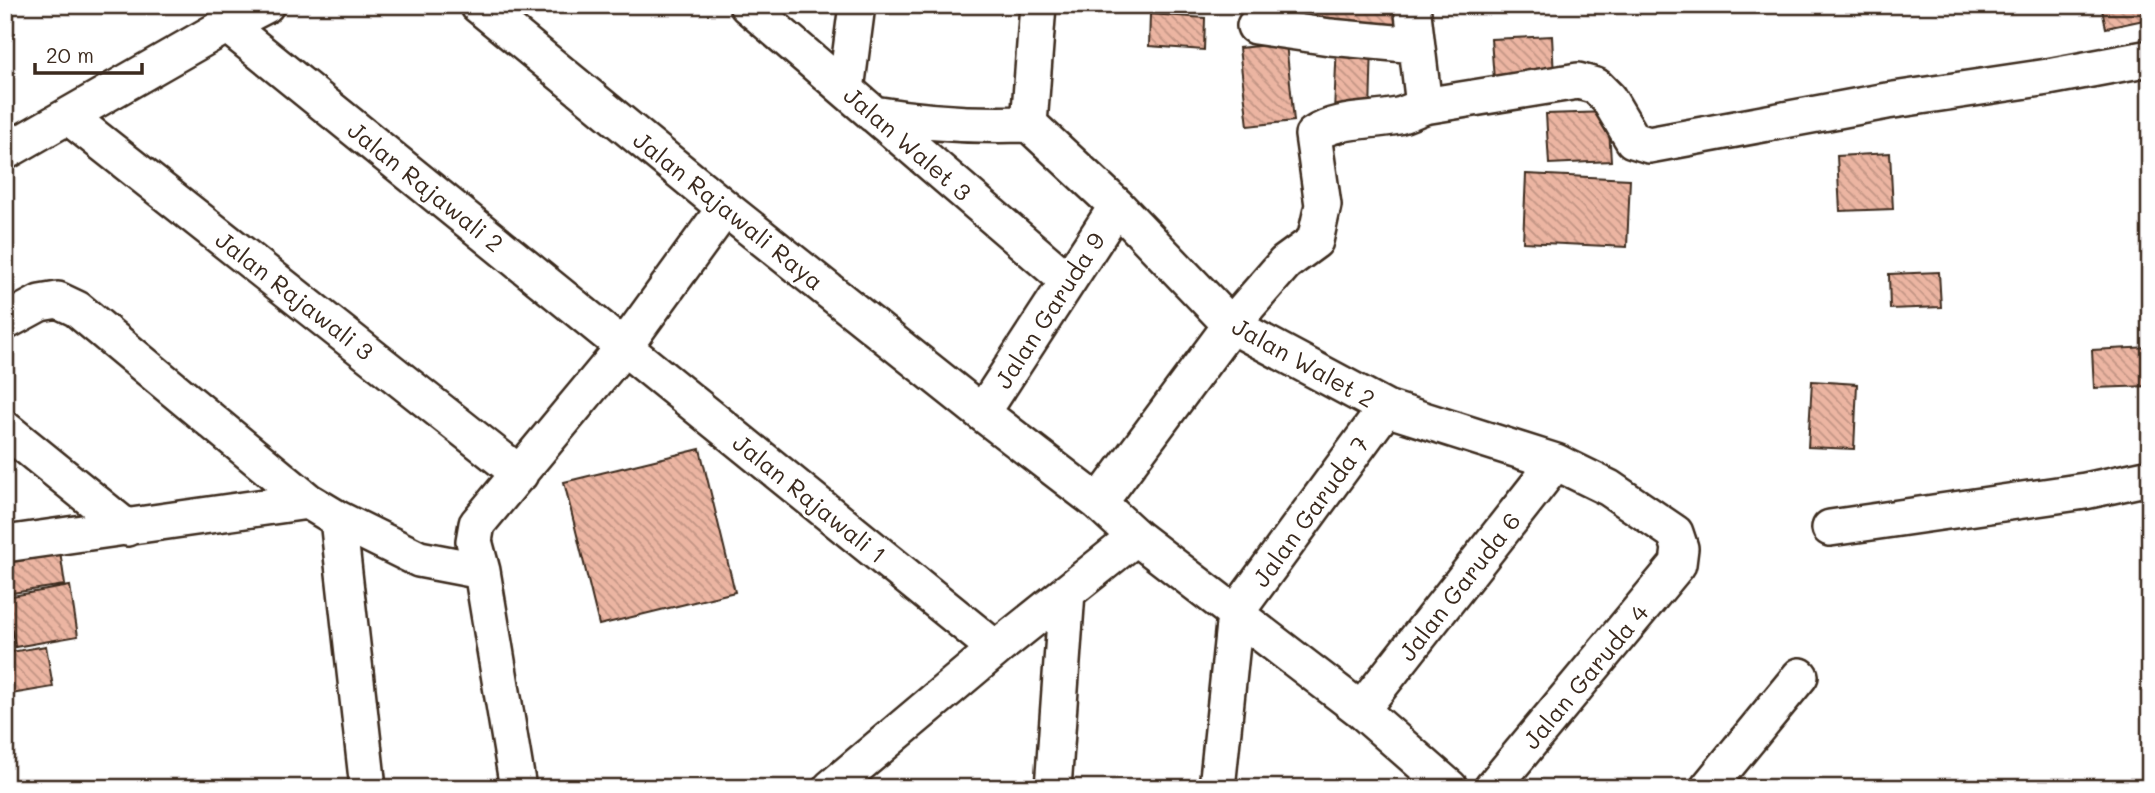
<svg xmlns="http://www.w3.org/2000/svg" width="2155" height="793" viewBox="0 0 2155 793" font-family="Mali,sans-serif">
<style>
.building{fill:url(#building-back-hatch);stroke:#3b2a1e;stroke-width:2}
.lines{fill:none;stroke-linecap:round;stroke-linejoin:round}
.minor-casing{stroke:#3b2a1e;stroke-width:40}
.minor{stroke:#fff;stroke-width:35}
.labels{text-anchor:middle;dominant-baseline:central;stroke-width:6;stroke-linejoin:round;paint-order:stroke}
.street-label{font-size:24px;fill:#3b2a1e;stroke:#fff}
</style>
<defs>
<pattern id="building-back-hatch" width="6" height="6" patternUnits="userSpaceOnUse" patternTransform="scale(1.75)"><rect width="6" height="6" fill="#ecb5a2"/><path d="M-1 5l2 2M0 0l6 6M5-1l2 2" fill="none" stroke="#c09383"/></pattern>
</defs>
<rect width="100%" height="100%" fill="#fff"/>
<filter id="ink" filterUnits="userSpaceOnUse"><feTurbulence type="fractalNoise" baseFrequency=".0143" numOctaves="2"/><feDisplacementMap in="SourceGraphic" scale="14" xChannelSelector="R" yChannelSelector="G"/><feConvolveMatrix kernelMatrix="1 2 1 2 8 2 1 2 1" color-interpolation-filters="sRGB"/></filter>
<g filter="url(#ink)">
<path class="building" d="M1316 5H1405L1402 41 1313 33Z
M2101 5H2141L2144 20 2106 28Z
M1150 14 1205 18 1204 50 1149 46Z
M1552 36 1554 77 1494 80 1491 39Z
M1337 42 1372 43 1370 113 1334 112Z
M1286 43 1294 121 1248 126 1239 48Z
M1608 112 1611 161 1549 164 1546 114Z
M1890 153 1893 209 1840 211 1837 156Z
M1526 174 1630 179 1627 247 1523 242Z
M1939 272 1941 307 1890 309 1889 274Z
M2150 347V386L2094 388 2092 350Z
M1812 381 1857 384 1854 449 1808 447Z
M700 449 735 592 599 625 564 482Z
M60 551 65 585 5 594V560Z
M70 586 78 636 15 647 6 597Z
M46 646 53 687 5 695V653Z"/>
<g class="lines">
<defs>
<path id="minor" d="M478 5 725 208 982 413 1099 503 1136 537 1361 710 1450 788
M747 5 1068 281
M1038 5 1029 124 1117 206 1231 325 1386 408 1556 462 1609 488 1675 533 1680 548 1678 564 1492 788
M1412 5 1424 106 1578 81 1596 86 1608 98 1633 140 1649 145 1887 101 2048 77 2150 58
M227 25 996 649
M1255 26 1330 37 1416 45
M846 90 857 5
M873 114C925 123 976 126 1029 124
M69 117 520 474
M5 152 227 25 266 5
M5 322 40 303 58 300 77 309 308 501 338 519 419 559 482 571
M982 413 1117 206
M5 429 127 528
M1099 503 1231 325 1285 263 1315 241 1323 205 1313 135C1338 118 1369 122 1398 116 1407 114 1416 109 1424 106
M338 519 368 788
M1830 528 2085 491 2150 477
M5 544 308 501
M1361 710 1556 462
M518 788 482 571 474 541 477 524 624 347 725 208
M831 788 996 649 1136 537
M1053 788 1067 592
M1217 788 1235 614 1386 408
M1708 788 1800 676"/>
</defs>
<use href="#minor" class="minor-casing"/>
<use href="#minor" class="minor"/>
</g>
</g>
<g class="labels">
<g class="street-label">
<text transform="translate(908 143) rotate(41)">Jalan Walet 3</text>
<text transform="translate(426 186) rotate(39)">Jalan Rajawali 2</text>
<text transform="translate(729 210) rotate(39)">Jalan Rajawali Raya</text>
<text transform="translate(295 295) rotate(38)">Jalan Rajawali 3</text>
<text transform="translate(1049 310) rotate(-57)">Jalan Garuda 9</text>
<text transform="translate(1304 362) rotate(29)">Jalan Walet 2</text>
<text transform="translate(810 498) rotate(39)">Jalan Rajawali 1</text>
<text transform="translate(1310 511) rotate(-54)">Jalan Garuda 7</text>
<text transform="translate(1459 586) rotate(-52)">Jalan Garuda 6</text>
<text transform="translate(1585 676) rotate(-50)">Jalan Garuda 4</text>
</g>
</g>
<rect width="2155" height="793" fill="none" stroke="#fff" stroke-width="28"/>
<rect x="14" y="14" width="2127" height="765" fill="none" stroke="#3b2a1e" stroke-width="2.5" filter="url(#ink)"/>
<path d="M35 63v10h107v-10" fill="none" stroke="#3b2a1e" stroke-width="3.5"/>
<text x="46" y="63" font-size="21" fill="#3b2a1e" stroke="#ffffff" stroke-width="5" paint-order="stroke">20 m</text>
</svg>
